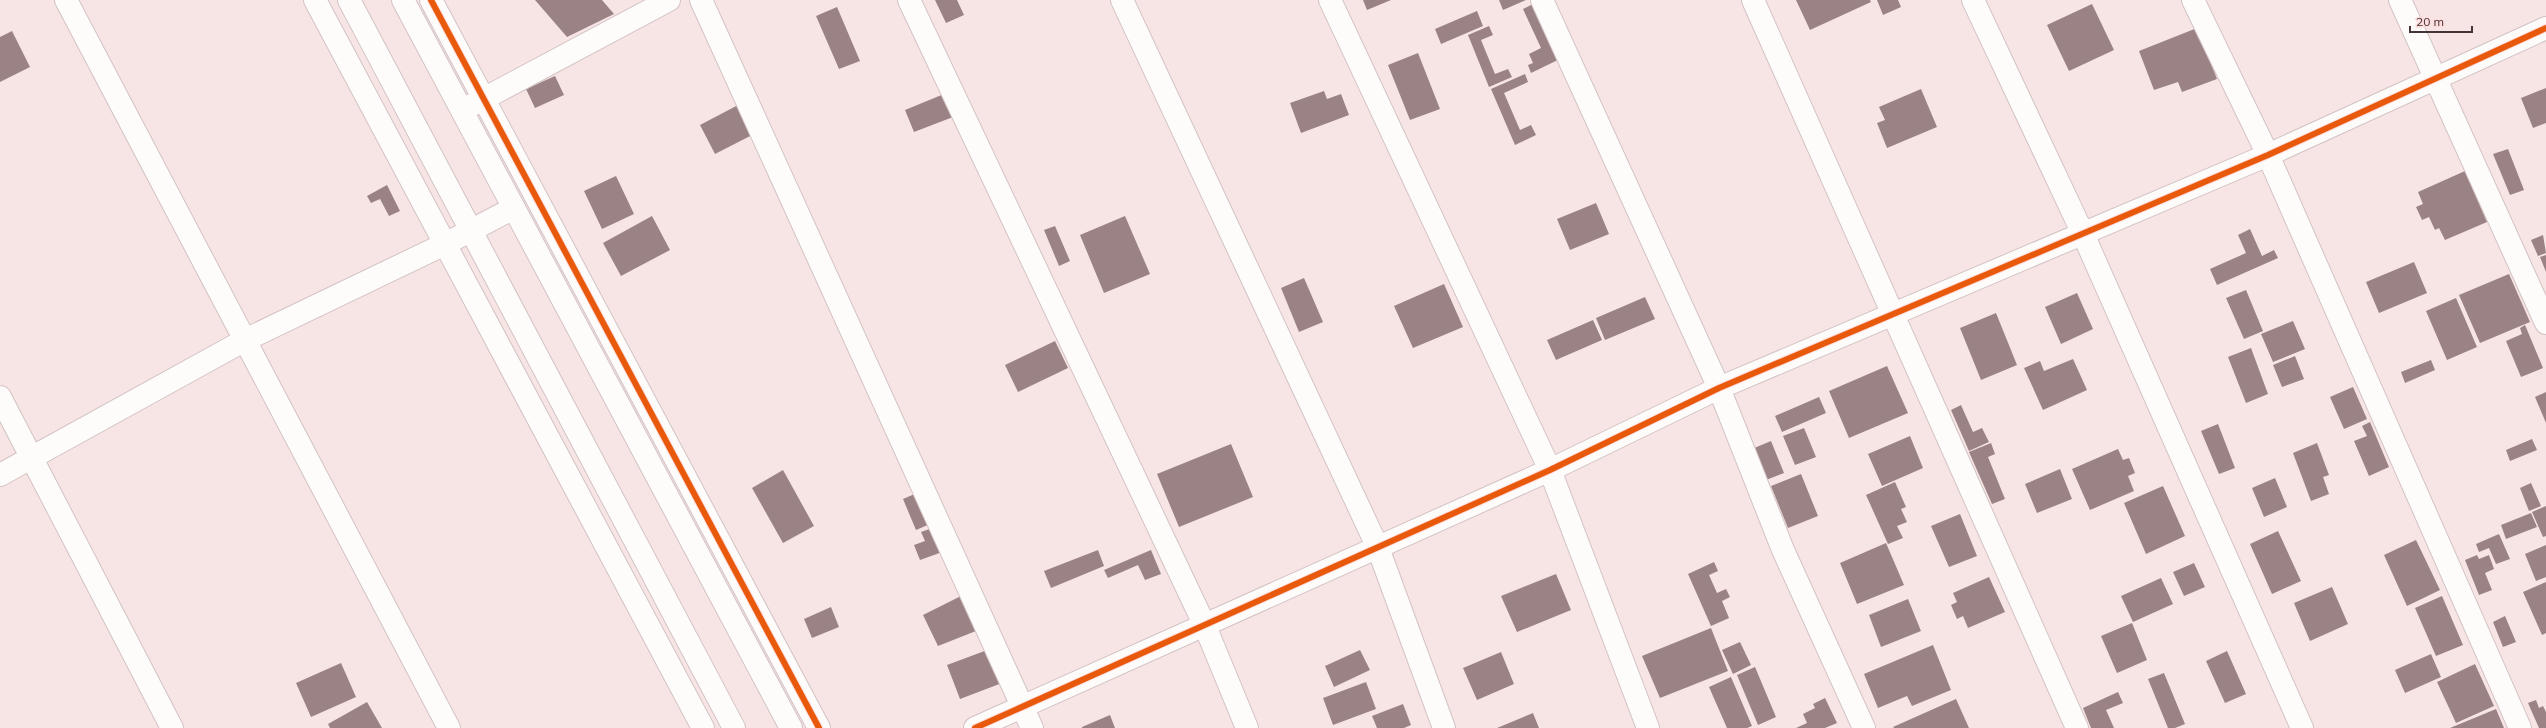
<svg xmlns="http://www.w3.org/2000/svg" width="2546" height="728" viewBox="0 0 2546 728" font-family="Mulish,sans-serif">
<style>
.building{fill:#9a8285}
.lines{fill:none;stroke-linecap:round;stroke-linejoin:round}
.minor-casing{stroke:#d3c3c4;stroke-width:24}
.major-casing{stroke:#d3c3c4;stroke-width:24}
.minor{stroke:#fefbfb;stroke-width:22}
.major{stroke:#fefbfb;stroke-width:22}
.cycleway-casing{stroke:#fdd;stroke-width:8}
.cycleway{stroke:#e8590c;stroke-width:6}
</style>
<rect width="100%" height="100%" fill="#f7e5e5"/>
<path class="building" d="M535 0H602L614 14 567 37Z
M935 0H957L964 15 946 23Z
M1363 0H1391L1367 10Z
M1499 0H1526L1503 10Z
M1796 0H1870L1871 2 1810 30Z
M1877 0H1898L1901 7 1883 15Z
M1535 3 1562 58 1531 73 1528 65 1533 63 1529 54 1541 48 1523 9Z
M2092 4 2114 50 2069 71 2047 25Z
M837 7 860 61 839 69 816 16Z
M1477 11 1483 26 1441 44 1435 29Z
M1489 26 1493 35 1481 40 1495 74 1508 69 1512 77 1489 87 1468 35Z
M2197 28 2217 79 2182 92 2178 82 2154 90 2139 51Z
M12 31 30 67 0 82V37Z
M1418 53 1440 109 1410 120 1388 65Z
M1525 74 1528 82 1504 93 1520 130 1531 125 1536 135 1515 145 1491 89Z
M555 76 564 95 535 108 526 89Z
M2546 88V123L2533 128 2521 98Z
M1921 89 1937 127 1887 148 1877 123 1885 120 1879 107Z
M1324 91 1327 99 1341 94 1349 115 1301 133 1290 103Z
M944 94 953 117 914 132 905 110Z
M740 104 756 133 715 154 700 125Z
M2508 149 2524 190 2510 195 2493 154Z
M2465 171 2487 222 2445 240 2439 228 2435 230 2429 217 2422 220 2416 207 2423 204 2418 192Z
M616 176 634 214 602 229 584 191Z
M387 185 400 211 389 216 380 199 371 203 367 196Z
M1596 203 1609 234 1570 250 1557 219Z
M652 216 670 250 621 276 603 243Z
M1125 216 1150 274 1104 293 1080 235Z
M1055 226 1070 261 1059 266 1044 230Z
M2250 229 2262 256 2274 250 2278 258 2217 285 2210 269 2246 253 2238 235Z
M2543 235 2546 253 2538 256 2531 240Z
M2546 255V272L2540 257Z
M2414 262 2427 293 2379 313 2366 282Z
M2509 274 2530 322 2480 343 2459 295Z
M1304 278 1323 322 1299 332 1281 288Z
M1444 284 1463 327 1413 348 1394 306Z
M2246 290 2263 331 2244 339 2226 298Z
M2077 293 2093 329 2061 344 2045 307Z
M1645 297 1655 319 1605 340 1596 318Z
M2456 298 2477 347 2447 360 2426 311Z
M1996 313 2017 365 1981 380 1960 328Z
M1593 320 1602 340 1556 360 1547 340Z
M2293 321 2305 349 2273 362 2261 334Z
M2525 325 2543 368 2521 377 2506 341 2522 334 2520 328Z
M1055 341 1068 368 1018 392 1005 365Z
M2251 348 2268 394 2246 403 2228 357Z
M2295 356 2304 379 2282 387 2273 365Z
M2073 359 2087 390 2043 410 2024 368 2040 361 2044 371Z
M2431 360 2435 370 2405 383 2401 372Z
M1887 366 1908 413 1849 438 1829 391Z
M2353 387 2367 419 2344 429 2330 397Z
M2546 392V423L2535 397Z
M1819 397 1826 413 1782 432 1775 416Z
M1961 405 1973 432 1982 428 1989 442 1969 451 1951 410Z
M2370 422 2389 467 2369 476 2354 441 2367 436 2362 426Z
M2218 424 2235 468 2219 474 2201 431Z
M1804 428 1816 457 1795 465 1783 436Z
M1910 436 1923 468 1882 486 1868 454Z
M2532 439 2537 450 2510 461 2506 450Z
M1771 441 1784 473 1766 480 1752 449Z
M1991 443 1995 454 1988 457 2005 499 1992 504 1969 452Z
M2317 443 2329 475 2323 477 2329 494 2311 501 2293 453Z
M1231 444 1253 497 1179 527 1157 474Z
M2118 449 2123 460 2129 458 2135 473 2128 476 2134 491 2090 510 2072 469Z
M2060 469 2072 499 2037 513 2025 484Z
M783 470 814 526 783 543 752 488Z
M1801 474 1818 516 1788 528 1771 486Z
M2275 478 2287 507 2264 517 2252 488Z
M1895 482 1906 507 1901 509 1907 522 1897 526 1903 538 1888 544 1866 495Z
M2531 483 2541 506 2529 511 2520 488Z
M2163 486 2185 536 2146 554 2124 503Z
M917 493 930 524 916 530 903 499Z
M2546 506V536L2543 537 2532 512Z
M2531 513 2537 527 2506 539 2501 525Z
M1960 514 1977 556 1949 567 1931 526Z
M935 527 945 551 920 560 914 545 925 541 921 532Z
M2278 531 2301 581 2272 594 2250 544Z
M2499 534 2510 559 2496 564 2489 548 2479 552 2476 544Z
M2416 540 2440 590 2407 606 2384 555Z
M1886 543 1904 585 1857 604 1840 563Z
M2546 545V577L2536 581 2525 554Z
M1098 550 1104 566 1051 588 1044 571Z
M1151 550 1161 574 1145 580 1138 565 1108 578 1104 570Z
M2477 555 2479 559 2489 555 2494 569 2485 573 2492 590 2479 595 2465 560Z
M1714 562 1718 571 1709 575 1717 593 1726 589 1730 597 1722 601 1729 618 1711 626 1688 574Z
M2194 563 2205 587 2184 596 2173 572Z
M1556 574 1571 610 1517 632 1501 596Z
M1989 577 2005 612 1968 628 1963 616 1957 619 1951 605 1957 602 1953 593Z
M2161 578 2173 604 2133 622 2121 596Z
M2546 582V633L2542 635 2523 592Z
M2332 587 2348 624 2310 641 2294 603Z
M969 592 986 627 938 646 923 615Z
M2442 596 2463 645 2436 656 2415 608Z
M1908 599 1921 631 1881 647 1869 615Z
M831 607 839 627 812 638 804 619Z
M2505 616 2516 642 2503 647 2493 622Z
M2132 623 2147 660 2117 673 2101 636Z
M1711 628 1728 671 1660 698 1642 656Z
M1740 642 1751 665 1733 674 1722 650Z
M1933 645 1951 690 1912 706 1907 696 1878 708 1864 674Z
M990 649 1002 683 960 699 947 665Z
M1360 650 1370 670 1334 687 1325 666Z
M2227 651 2246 694 2225 703 2206 661Z
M1501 652 1514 684 1477 700 1463 668Z
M2431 654 2441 677 2405 693 2395 670Z
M341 663 356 697 311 717 296 683Z
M2475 664 2494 706 2456 723 2437 682Z
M1755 667 1776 717 1758 725 1737 675Z
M2164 673 2185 724 2175 728H2168L2148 679Z
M1731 677 1752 726 1747 728H1727L1709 687Z
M1366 682 1376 709 1333 725 1323 698Z
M2118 692 2123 703 2106 710 2114 728H2091L2083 708Z
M1825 698 1837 723 1825 728H1796L1807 723 1803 714 1815 708 1813 704Z
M1956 699 1969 728H1894L1893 727Z
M2536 700 2539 708 2543 706 2546 712V728H2539L2528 703Z
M367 702 382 728H330L328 724Z
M1403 704 1411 725 1404 728H1377L1372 716Z
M2496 709 2504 728H2450Z
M1533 713 1539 728H1497Z
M1110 715 1115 728H1082V727Z"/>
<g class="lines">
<defs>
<path id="minor" d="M66 0 449 728
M315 0 703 728
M431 0 819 728
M701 0 1032 728
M909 0 1205 626 1247 728
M1122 0 1378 548 1444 728
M1330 0 1550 470 1648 728
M1542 0 1719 388 1783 550 1864 728
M1753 0 2077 728
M1973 0 2083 234 2302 728
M2193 0 2268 155 2520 728
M2400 0 2546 323
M472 105 669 0
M0 397 172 728
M0 475 245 340 445 244 514 208
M975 728 1550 470 1719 388 2268 155 2546 28"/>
<path id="major" d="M349 0 734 728
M403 0 791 728"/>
</defs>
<use href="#minor" class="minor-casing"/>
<use href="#major" class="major-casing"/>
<use href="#minor" class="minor"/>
<use href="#major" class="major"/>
<defs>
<path id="cycleway" d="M431 0 819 728
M975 728 1550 470 1719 388 2268 155 2546 28"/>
</defs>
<use href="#cycleway" class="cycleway-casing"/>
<use href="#cycleway" class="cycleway"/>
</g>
<path d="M2410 26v6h62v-6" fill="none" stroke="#453435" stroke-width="2"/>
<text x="2416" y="26" font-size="12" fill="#453435" stroke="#ffdddd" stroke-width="3" paint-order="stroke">20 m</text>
</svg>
